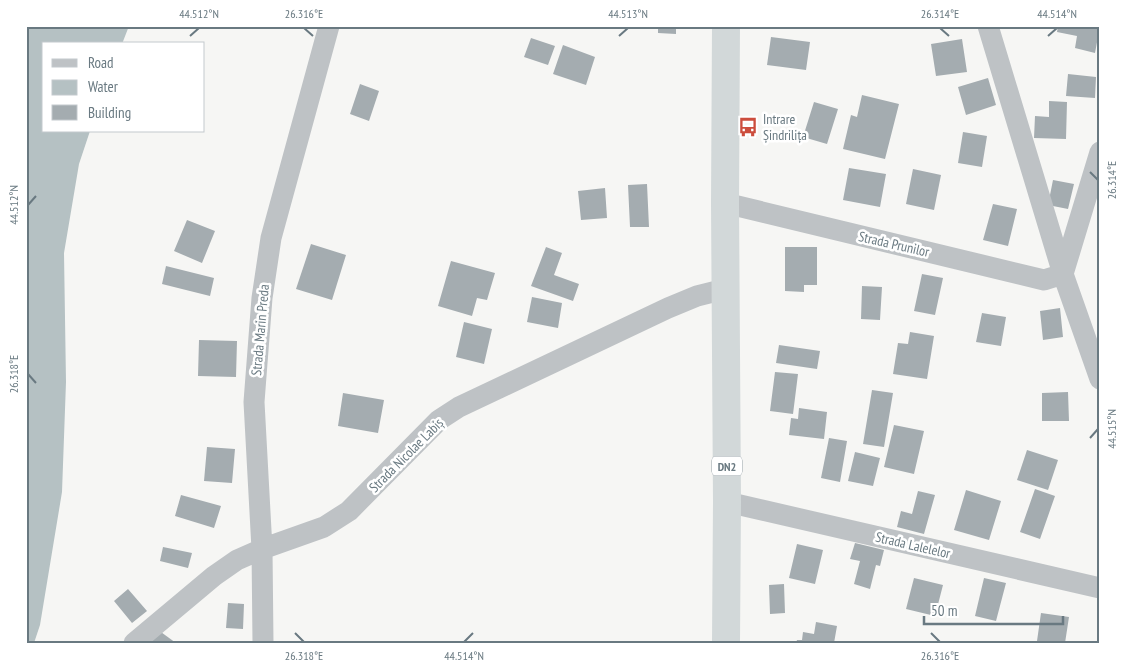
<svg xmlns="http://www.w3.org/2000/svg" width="1126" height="669" viewBox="0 0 1126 669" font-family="'PT Sans Narrow',sans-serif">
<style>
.water{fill:#b5c1c3}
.building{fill:#a4acb0}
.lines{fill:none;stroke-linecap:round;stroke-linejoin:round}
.minor{stroke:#bec2c5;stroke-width:21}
.trunk{stroke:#d2d8d9;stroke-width:28}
.ticks{fill:none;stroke:#697981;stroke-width:2}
.labels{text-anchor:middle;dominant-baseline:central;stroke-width:5;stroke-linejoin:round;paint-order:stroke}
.shield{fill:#fff;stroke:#96a1a7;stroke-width:1}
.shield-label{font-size:12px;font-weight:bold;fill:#697981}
.poi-label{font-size:14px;fill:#697981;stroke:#fff;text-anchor:start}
.street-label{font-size:14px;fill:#697981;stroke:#fff}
.neatline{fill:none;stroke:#697981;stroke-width:2}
.ticks-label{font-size:12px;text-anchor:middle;fill:#697981}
</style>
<rect width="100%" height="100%" fill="#f6f6f4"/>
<path class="water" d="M26 26H129L122 44H44V131H90L79 164 64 253 66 382 62 492 40 625 34 643H26Z"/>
<path class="building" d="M658 26H676V34L658 33Z
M1058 26H1100L1095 53 1075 48 1077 36 1057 32Z
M771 37 810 42 806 70 767 65Z
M531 38 555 46 548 65 524 57Z
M962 39 967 72 936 76 931 44Z
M563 45 595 57 586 85 553 74Z
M1068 74 1096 77 1095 98 1066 96Z
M988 78 996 105 966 115 958 87Z
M360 84 379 91 369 121 350 114Z
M862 95 899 104 885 159 843 149 851 115 857 117Z
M1049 101 1067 102 1066 139 1034 138 1035 116 1049 117Z
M814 102 838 109 827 144 803 137Z
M963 132 987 136 982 167 958 163Z
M849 168 886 174 880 207 843 200Z
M913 169 941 175 934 210 906 204Z
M1053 180 1074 184 1068 209 1048 205Z
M647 184 649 227H630L628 185Z
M605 188 607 218 581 220 578 191Z
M993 204 1017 209 1008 246 983 240Z
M187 220 215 231 202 263 174 251Z
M311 244 346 255 332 300 296 289Z
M546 247 562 253 554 275 579 284 573 301 531 286Z
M785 247H817V285H804V292L785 291Z
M451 261 495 273 487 300 477 298 472 316 438 306Z
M166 266 214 278 210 296 162 284Z
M922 274 943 278 935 315 914 311Z
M862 286 882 287 880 320 861 319Z
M532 297 562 303 558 328 527 322Z
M1060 308 1063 337 1043 340 1040 311Z
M982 313 1006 317 1001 346 976 342Z
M464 322 492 329 484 364 456 357Z
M910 332 934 336 927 379 893 374 898 343 908 344Z
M199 340 237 341 236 377 198 376Z
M779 345 820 351 817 369 776 363Z
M775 372 798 374 793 414 770 411Z
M872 390 893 393 884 447 863 444Z
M1068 392 1069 421H1042V393Z
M343 393 384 400 378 433 338 426Z
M799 408 827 412 824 439 789 435 791 418 798 419Z
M894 425 924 431 914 474 884 467Z
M829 438 847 441 840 482 821 478Z
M207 447 235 449 232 483 204 481Z
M1027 450 1058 460 1048 490 1017 480Z
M855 452 880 458 873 486 848 481Z
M1035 489 1055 496 1040 539 1020 532Z
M966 490 1001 501 989 540 954 530Z
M918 491 935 495 924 534 897 527 901 511 912 514Z
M181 495 221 506 214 528 175 516Z
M855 543 884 550 880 566 876 565 870 589 854 584 860 561 850 559Z
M797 544 823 550 815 584 789 578Z
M163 547 192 553 188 568 160 561Z
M914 578 943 585 935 616 906 609Z
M984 578 1006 583 996 621 975 616Z
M784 584 785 613 770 614 769 585Z
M128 589 147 611 132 623 114 601Z
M228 603 244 604 243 629 226 628Z
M1041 613 1069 617 1065 643H1045L1037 641Z
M816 622 837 626 834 643H796L797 640H802L803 632 814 634Z
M154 627 176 643H143Z"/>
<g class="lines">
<path class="minor" d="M988 26 1063 274 1100 379
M725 203 1044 280 1063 274 1100 152
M727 502 1100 588
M134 643 214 576 237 560 262 549 324 527 349 511 439 420 459 407 668 308 697 296 725 289
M263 643 262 549 254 402 262 298 271 238 329 26"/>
<path class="trunk" d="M726 643 727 502 725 203 726 26"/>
</g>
<path class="ticks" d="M304 28 313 36M940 28 949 36M190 36 199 28M619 36 628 28M1048 36 1057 28M1090 172 1098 180M28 205 36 196M28 374 36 383M1090 438 1098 429M295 633 304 642M931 633 940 642M464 642 473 633"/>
<defs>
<symbol id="bus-bare" viewBox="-9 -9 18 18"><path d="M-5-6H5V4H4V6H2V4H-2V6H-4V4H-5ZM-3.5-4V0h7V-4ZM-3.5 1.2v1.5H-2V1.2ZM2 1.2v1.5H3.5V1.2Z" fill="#cc4d3d" stroke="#fff" stroke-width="2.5" paint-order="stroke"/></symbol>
</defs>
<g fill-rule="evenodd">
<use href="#bus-bare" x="734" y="113" width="28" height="28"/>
</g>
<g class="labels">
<rect class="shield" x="712" y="456.5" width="30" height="19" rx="4"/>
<g class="shield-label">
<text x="727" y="466">DN2</text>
</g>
<g class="poi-label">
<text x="763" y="119">Intrare<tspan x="763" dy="16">Șindrilița</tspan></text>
</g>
<g class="street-label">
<text transform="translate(894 244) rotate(13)">Strada Prunilor</text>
<text transform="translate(260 330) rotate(-85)">Strada Marin Preda</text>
<text transform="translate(406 455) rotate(-45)">Strada Nicolae Labiș</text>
<text transform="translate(913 545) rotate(13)">Strada Lalelelor</text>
</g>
</g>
<rect width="1126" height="669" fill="none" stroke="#ffffff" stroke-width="55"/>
<rect x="42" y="42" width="162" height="90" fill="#ffffff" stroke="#c3c9cd"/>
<rect x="52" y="59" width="25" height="8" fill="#bec2c5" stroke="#c3c9cd"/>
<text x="88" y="68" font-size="15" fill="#697981">Road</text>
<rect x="52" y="80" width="25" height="15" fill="#b5c1c3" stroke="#c3c9cd"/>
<text x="88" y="92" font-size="15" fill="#697981">Water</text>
<rect x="52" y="105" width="25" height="15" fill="#a4acb0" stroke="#c3c9cd"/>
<text x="88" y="118" font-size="15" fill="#697981">Building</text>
<path d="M924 616v8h139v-8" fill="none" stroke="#697981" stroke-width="2.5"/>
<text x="931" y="616" font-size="15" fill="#697981" stroke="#ffffff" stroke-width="4" paint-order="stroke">50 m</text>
<rect x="28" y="28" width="1070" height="614" class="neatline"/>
<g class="ticks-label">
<text x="199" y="18">44.512°N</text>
<text x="304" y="18">26.316°E</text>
<text x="628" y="18">44.513°N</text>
<text x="940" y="18">26.314°E</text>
<text x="1057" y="18">44.514°N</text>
<text transform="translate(1112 180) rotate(-90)" y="4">26.314°E</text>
<text transform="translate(14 205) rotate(-90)" y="4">44.512°N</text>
<text transform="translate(14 374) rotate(-90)" y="4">26.318°E</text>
<text transform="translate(1112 429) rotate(-90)" y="4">44.515°N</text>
<text x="304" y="660">26.318°E</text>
<text x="464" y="660">44.514°N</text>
<text x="940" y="660">26.316°E</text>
</g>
</svg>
